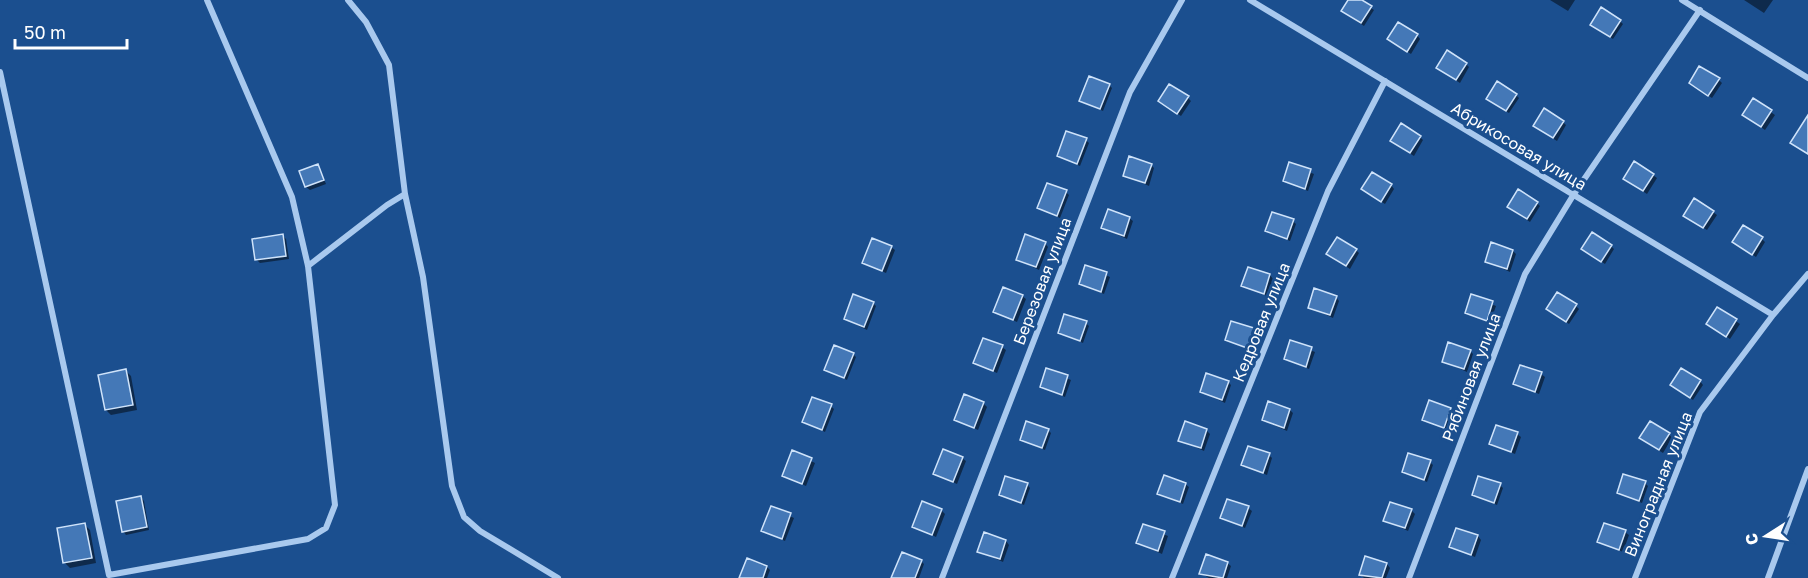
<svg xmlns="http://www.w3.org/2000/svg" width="1808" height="578" viewBox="0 0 1808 578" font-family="'Golos Text',sans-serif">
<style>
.shadow{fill:#0007}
.building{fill:#4478b7;stroke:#cfe3fa;stroke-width:1.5}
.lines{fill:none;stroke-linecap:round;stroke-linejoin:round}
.minor{stroke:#a9c9ee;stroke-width:6}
.labels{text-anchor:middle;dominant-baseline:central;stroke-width:6;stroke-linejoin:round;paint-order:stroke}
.street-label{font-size:16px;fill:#fff;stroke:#1b4f8f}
</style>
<rect width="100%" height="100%" fill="#1b4f8f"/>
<path class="shadow" d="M1349 0H1359L1374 10 1364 26 1346 14Z
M1550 0H1575L1568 11Z
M1744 0H1773L1764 13Z
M1620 21 1623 24 1613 39 1595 28Z
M1417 35 1420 39 1411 54 1392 42Z
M1466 64 1469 67 1460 83 1441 71Z
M1719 80 1722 83 1712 98 1694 86Z
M1109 85 1112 88 1103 111 1081 101Z
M1516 95 1519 98 1509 113 1491 102Z
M1188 98 1191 101 1181 116 1163 104Z
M1753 100 1775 115 1765 130 1743 115Z
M1563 122 1566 125 1557 141 1538 129Z
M1420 137 1423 140 1414 156 1395 144Z
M1086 140 1089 143 1080 166 1058 156Z
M1290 164 1314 174 1308 191 1284 181Z
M318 165 326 184 310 190 306 187Z
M1151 165 1154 168 1149 186 1125 175Z
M1653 175 1657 178 1647 194 1629 182Z
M1391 185 1394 189 1385 204 1366 192Z
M1066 192 1069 195 1060 218 1038 208Z
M1537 203 1540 206 1530 222 1512 210Z
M1713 212 1717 215 1707 230 1689 219Z
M1129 218 1133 221 1127 239 1103 228Z
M1293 221 1296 224 1290 241 1267 231Z
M283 236 286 239 289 259 260 263 257 260Z
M1762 239 1765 242 1756 257 1734 242Z
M1045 243 1048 247 1039 270 1017 259Z
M1611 246 1614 249 1605 264 1583 249Z
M891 247 895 250 886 273 864 263Z
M1356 250 1359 253 1350 269 1331 257Z
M1513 251 1516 254 1510 272 1486 261Z
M1086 266 1110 277 1104 294 1080 284Z
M1270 275 1273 279 1267 296 1243 285Z
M1022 296 1026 299 1017 322 995 312Z
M1472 296 1496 306 1490 323 1466 313Z
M1336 297 1339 301 1333 318 1309 307Z
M873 303 876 306 867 330 845 319Z
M1576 306 1579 309 1569 324 1548 309Z
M1718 309 1740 324 1730 339 1712 327Z
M1086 323 1089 326 1083 343 1060 333Z
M1253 329 1256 333 1250 350 1226 340Z
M1291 342 1315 352 1309 369 1285 359Z
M1002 347 1006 350 997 373 975 363Z
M1470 351 1473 354 1467 372 1443 361Z
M853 354 856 357 847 380 825 370Z
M1047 370 1071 380 1065 397 1041 387Z
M126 371 131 376 137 410 111 415 106 410Z
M1541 374 1545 377 1539 394 1515 384Z
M1700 381 1703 385 1693 400 1675 388Z
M1228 382 1231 385 1225 403 1202 392Z
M983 403 987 407 978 430 956 420Z
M831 406 834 409 825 432 804 422Z
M1450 409 1454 413 1448 430 1424 419Z
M1290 410 1293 413 1287 431 1263 420Z
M1048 430 1051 433 1045 450 1021 440Z
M1206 430 1210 434 1204 451 1180 440Z
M1517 434 1521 437 1515 454 1491 444Z
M1669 434 1672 438 1663 453 1644 441Z
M793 452 815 463 806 486 784 476Z
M1269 455 1272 458 1267 475 1243 465Z
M962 458 966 461 957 484 935 474Z
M1430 462 1433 465 1427 482 1404 472Z
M1645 483 1648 486 1642 503 1618 493Z
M1027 484 1030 488 1024 505 1001 495Z
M1185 484 1189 487 1183 504 1159 494Z
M1500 485 1503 488 1497 505 1473 495Z
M141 497 144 501 149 530 126 535 123 531Z
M772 508 794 518 785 541 763 531Z
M1248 508 1252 511 1245 528 1222 518Z
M941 510 945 514 936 537 914 526Z
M1411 510 1415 514 1408 531 1385 520Z
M84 524 90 530 96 563 70 568 65 563Z
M1144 526 1168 536 1162 554 1138 543Z
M1625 532 1629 535 1623 552 1599 542Z
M1478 536 1481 540 1475 557 1451 547Z
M1006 541 1009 545 1003 562 979 551Z
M1366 557 1387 564 1390 568 1386 578H1364L1360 574Z
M921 561 924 564 919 578H894Z
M1227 563 1231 566 1227 578H1209L1201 573Z
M767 567 770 570 767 578H741Z"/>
<path class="building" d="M1348 0H1362L1372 6 1361 23 1341 11Z
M1601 7 1621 20 1610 37 1590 25Z
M1398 22 1418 34 1407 52 1387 39Z
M1447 50 1467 63 1456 80 1436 68Z
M1699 66 1720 78 1708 96 1689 83Z
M1089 76 1110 84 1100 109 1079 101Z
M1497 81 1517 94 1506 111 1486 99Z
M1169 84 1189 96 1177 114 1158 101Z
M1753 98 1772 110 1761 127 1742 115Z
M1544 108 1564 121 1553 138 1533 126Z
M1808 115V154L1790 143Z
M1401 123 1421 136 1410 153 1390 141Z
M1066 131 1087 138 1077 164 1057 156Z
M1129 156 1152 164 1145 183 1123 176Z
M1634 161 1654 174 1643 191 1623 179Z
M1289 162 1311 169 1305 189 1283 181Z
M318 164 324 180 305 187 299 171Z
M1372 172 1392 184 1381 202 1361 189Z
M1047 183 1067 190 1057 216 1037 208Z
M1518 189 1538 202 1527 219 1507 207Z
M1694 198 1714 211 1703 228 1683 216Z
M1108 209 1130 217 1124 236 1101 228Z
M1272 212 1294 219 1287 239 1265 231Z
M1743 225 1763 237 1752 255 1732 242Z
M1592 232 1612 245 1601 262 1581 249Z
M283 234 286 256 255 260 252 239Z
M1025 234 1046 242 1036 267 1016 260Z
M1337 237 1357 249 1346 266 1326 254Z
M872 238 892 246 882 271 862 263Z
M1491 242 1513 250 1507 269 1485 262Z
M1085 265 1107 272 1101 292 1079 284Z
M1248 267 1270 274 1264 294 1241 286Z
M1003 287 1023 295 1013 320 993 312Z
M1314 288 1337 296 1330 315 1308 308Z
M1557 292 1577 304 1566 322 1546 309Z
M853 294 874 302 864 327 844 319Z
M1471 294 1493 301 1487 321 1465 313Z
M1717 307 1737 319 1726 337 1706 324Z
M1064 314 1087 321 1080 341 1058 333Z
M1231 321 1254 328 1247 348 1225 340Z
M983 338 1003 345 993 371 973 363Z
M1290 340 1312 347 1306 367 1284 359Z
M1448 342 1471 350 1464 369 1442 362Z
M834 345 854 353 844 378 824 370Z
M1520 365 1542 372 1535 392 1513 384Z
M1046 368 1068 375 1062 395 1040 387Z
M1681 368 1701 380 1690 398 1670 385Z
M126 369 133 405 105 410 98 375Z
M1206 373 1229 381 1222 400 1200 392Z
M964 394 984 402 974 428 954 420Z
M812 397 832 404 822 430 802 422Z
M1429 400 1451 408 1444 428 1422 420Z
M1268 401 1290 409 1284 428 1262 420Z
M1026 421 1049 429 1042 448 1020 440Z
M1185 421 1207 429 1201 448 1178 441Z
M1650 421 1670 433 1659 450 1639 438Z
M1496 425 1518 432 1511 452 1489 444Z
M1248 446 1270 453 1263 473 1241 465Z
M943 449 963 457 953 482 933 474Z
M792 450 812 458 802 484 782 476Z
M1408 453 1431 460 1424 480 1402 472Z
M1623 474 1646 481 1639 501 1617 493Z
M1164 475 1186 483 1180 502 1157 494Z
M1005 476 1028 483 1021 503 999 495Z
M1478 476 1501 483 1494 503 1472 495Z
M141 496 147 527 122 532 116 501Z
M1227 499 1249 506 1242 526 1220 518Z
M922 501 942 509 932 535 912 527Z
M1390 502 1412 509 1405 528 1383 521Z
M771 506 791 513 782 539 761 531Z
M85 523 92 558 63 563 57 528Z
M1604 523 1626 530 1619 550 1597 542Z
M1143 524 1165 531 1158 551 1136 543Z
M1456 528 1478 535 1471 555 1449 547Z
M984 532 1006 540 1000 559 977 552Z
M902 552 922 560 915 578H891Z
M1206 554 1228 562 1223 578 1199 574Z
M1365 556 1387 563 1382 578 1359 575Z
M747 558 767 566 763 578H739Z"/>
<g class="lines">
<path class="minor" d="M348 0 366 22 389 65 405 194 423 277 452 486 464 517 480 531 558 578
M1250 0 1773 315
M1682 0 1808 78
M0 72 109 575 308 539 326 528 335 505 308 266 292 197 207 0
M308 266 387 205 405 194
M942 578 1130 92 1182 0
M1172 578 1328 191 1385 81
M1409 578 1525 274 1574 194 1700 10
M1635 578 1700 412 1773 315 1808 274
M1768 578 1808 469"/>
</g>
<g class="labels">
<g class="street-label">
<text transform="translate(1519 146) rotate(31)">Абрикосовая улица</text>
<text transform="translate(1042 281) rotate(-69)">Березовая улица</text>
<text transform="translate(1261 322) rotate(-68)">Кедровая улица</text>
<text transform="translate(1471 377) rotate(-69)">Рябиновая улица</text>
<text transform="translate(1658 484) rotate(-68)">Виноградная улица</text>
</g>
</g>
<g transform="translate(1766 536) rotate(258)" stroke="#1b4f8f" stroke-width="4.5" paint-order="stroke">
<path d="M0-4.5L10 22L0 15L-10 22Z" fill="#ffffff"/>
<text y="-9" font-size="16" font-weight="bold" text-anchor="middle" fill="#ffffff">С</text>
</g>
<path d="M15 39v9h112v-9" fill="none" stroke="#ffffff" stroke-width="3"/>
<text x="24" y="39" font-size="18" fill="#ffffff" stroke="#1b4f8f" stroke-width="4.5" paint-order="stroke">50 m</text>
</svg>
